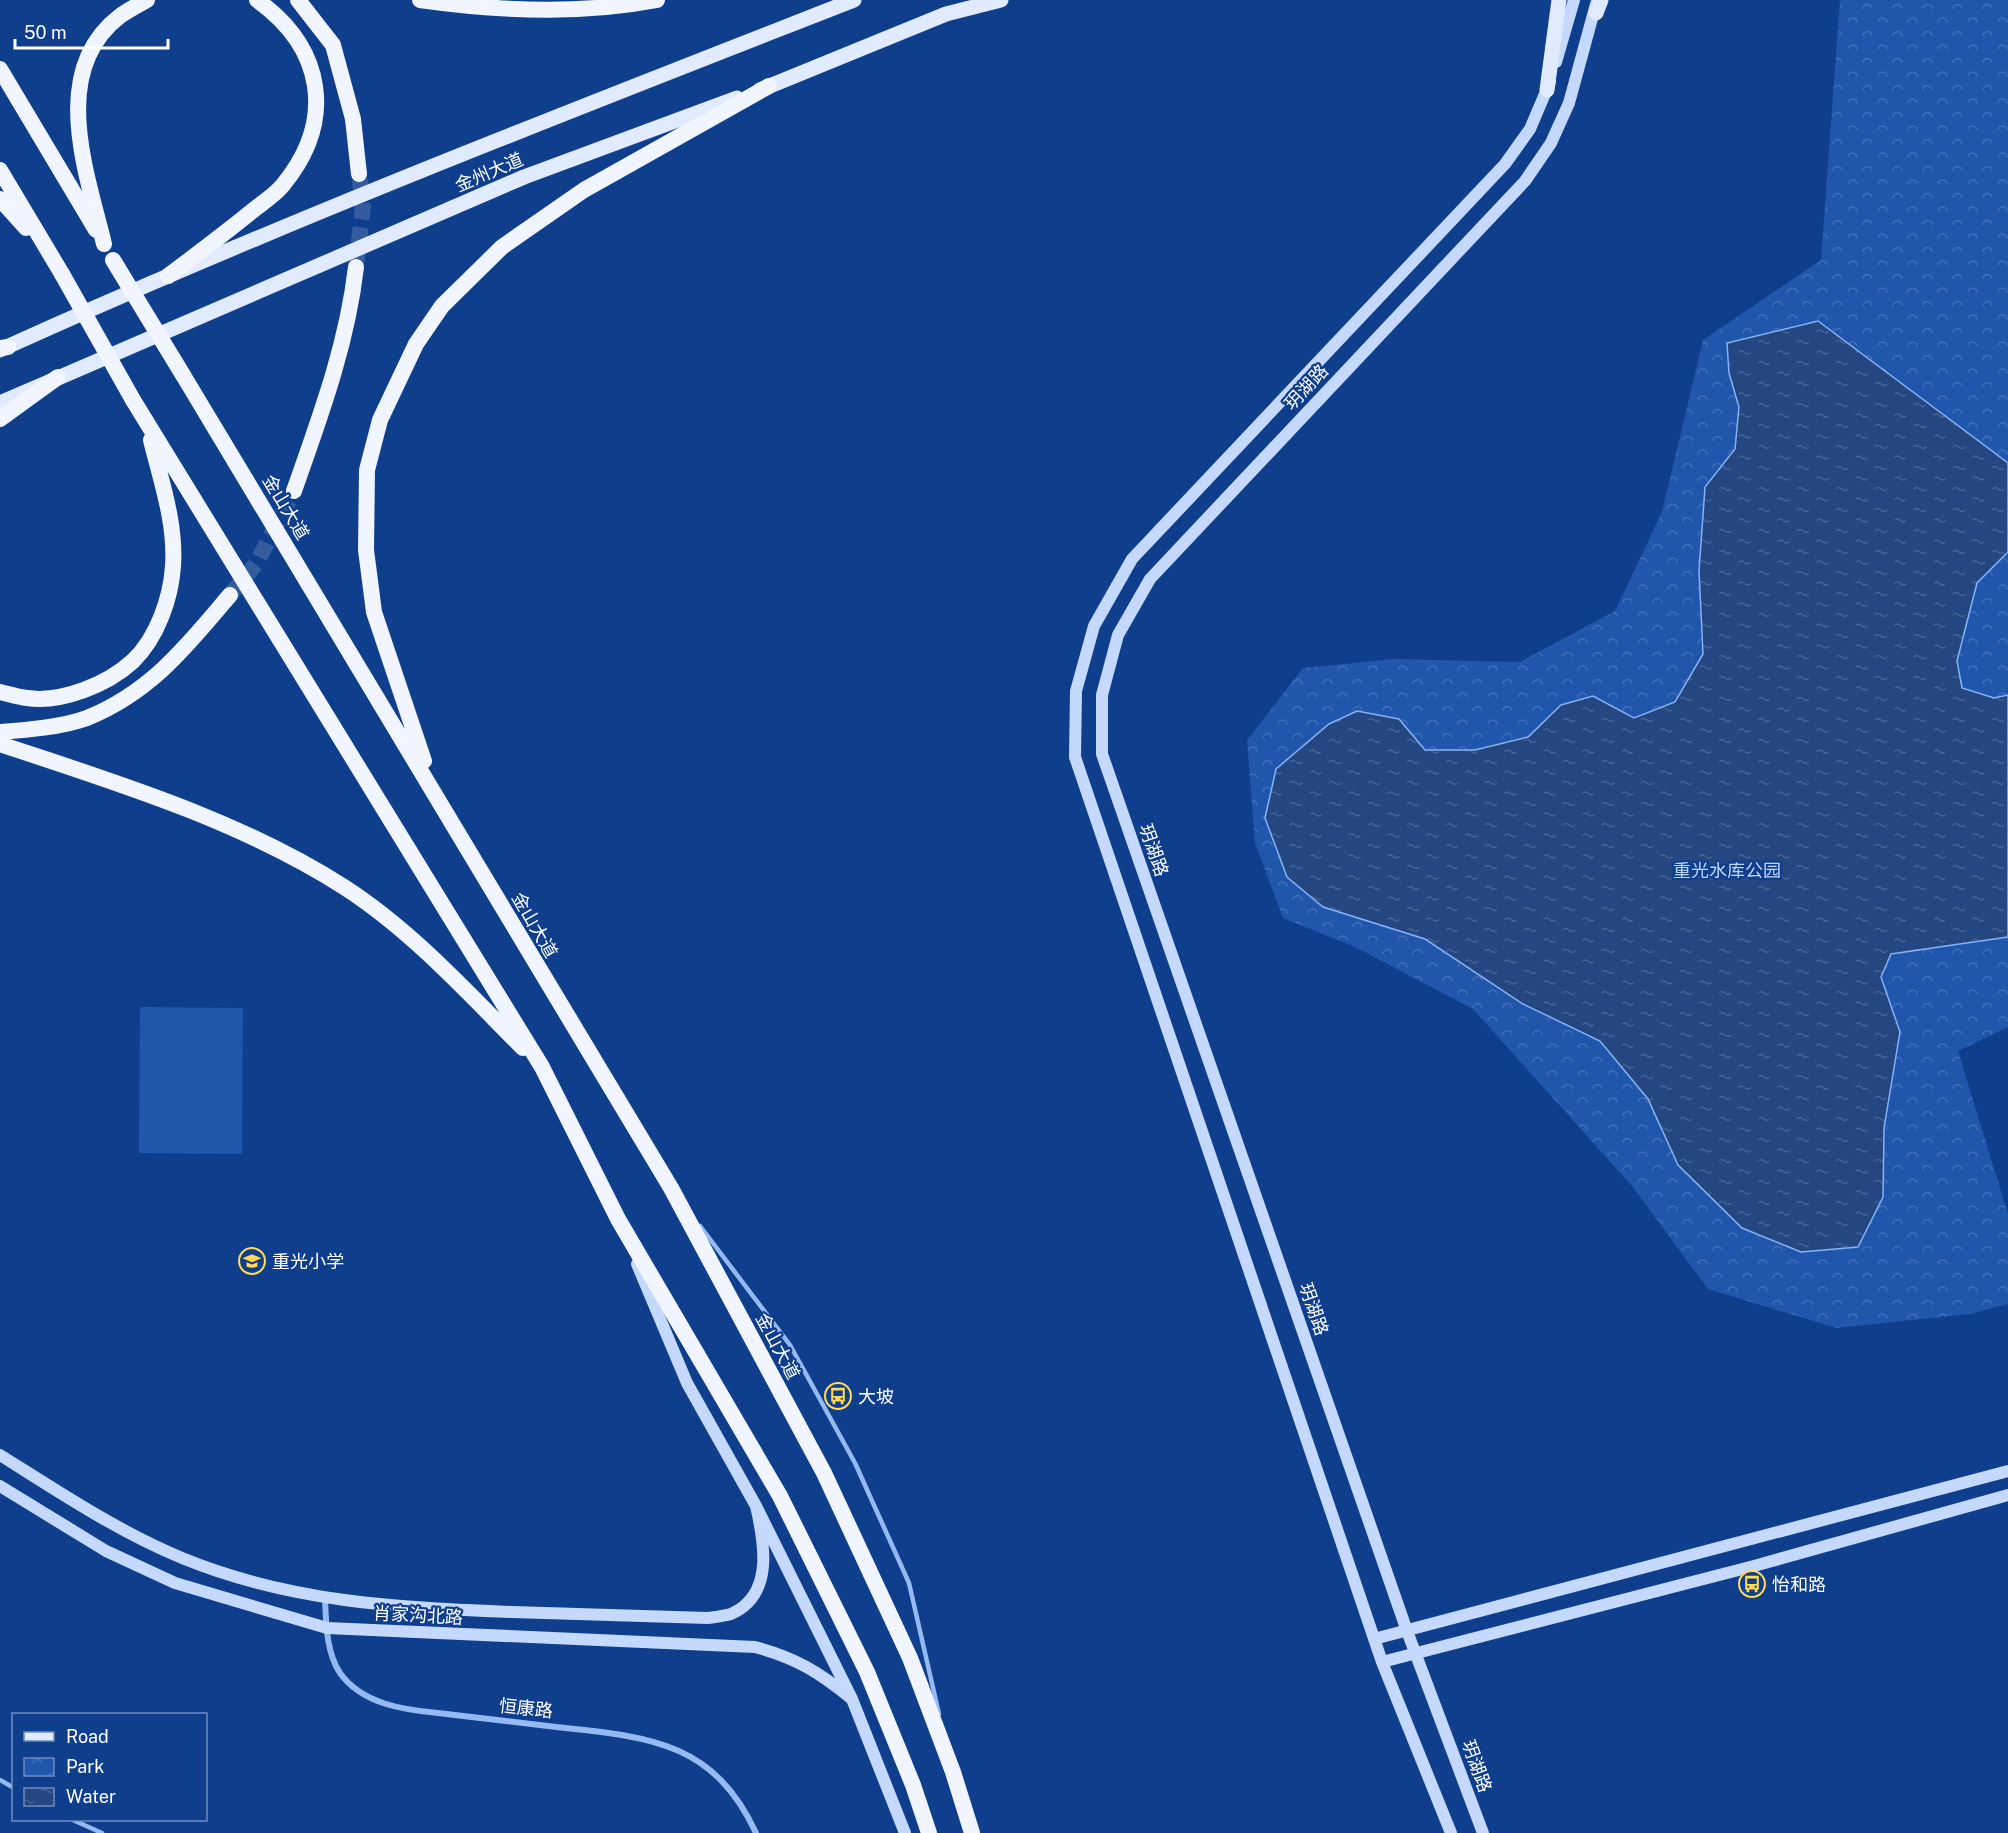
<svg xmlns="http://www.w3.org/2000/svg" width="2008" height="1833" viewBox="0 0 2008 1833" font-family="'Public Sans','Noto Sans SC',sans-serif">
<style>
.grass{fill:#2056ab}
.park{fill:url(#park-crowns)}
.water{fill:url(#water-ripples);stroke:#86b3f6;stroke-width:1.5}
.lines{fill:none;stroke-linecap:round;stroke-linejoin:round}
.trunk-tunnel{stroke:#335b9d;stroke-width:16;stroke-dasharray:16 8;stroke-linecap:butt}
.service{stroke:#95baf3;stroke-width:4.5}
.minor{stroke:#95baf3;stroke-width:6}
.secondary{stroke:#c4d9fd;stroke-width:12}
.primary{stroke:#e1ebff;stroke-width:15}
.trunk{stroke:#f0f5ff;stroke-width:16}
.trunk-bridge{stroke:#f0f5ff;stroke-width:16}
.labels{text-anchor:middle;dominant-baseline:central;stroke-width:4.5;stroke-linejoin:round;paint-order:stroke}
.street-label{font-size:18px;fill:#fff;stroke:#0f3e8c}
.park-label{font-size:18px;fill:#bcd6fd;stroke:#0f3e8c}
.poi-label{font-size:18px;fill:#fff;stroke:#0f3e8c;text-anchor:start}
</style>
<defs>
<pattern id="park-crowns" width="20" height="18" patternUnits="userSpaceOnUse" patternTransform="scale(1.5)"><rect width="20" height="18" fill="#2056ab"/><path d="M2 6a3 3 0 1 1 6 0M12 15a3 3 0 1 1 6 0" fill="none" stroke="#416fb8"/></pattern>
<pattern id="water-ripples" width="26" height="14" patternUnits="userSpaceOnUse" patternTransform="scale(1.5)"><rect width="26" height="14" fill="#244781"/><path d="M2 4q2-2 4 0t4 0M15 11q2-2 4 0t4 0" fill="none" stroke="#456394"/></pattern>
</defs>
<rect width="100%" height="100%" fill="#0f3e8c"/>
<path class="grass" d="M140 1007 243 1008 242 1154 139 1153Z"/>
<path class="park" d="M1840 0H2008V1027L1958 1051 2008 1214V1304L1970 1314 1836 1328 1708 1289 1632 1186 1473 1009 1355 947 1283 918 1255 843 1247 740 1303 668 1393 659 1520 662 1615 611 1662 512 1703 340 1821 260Z"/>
<path class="water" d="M1818 321 2008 463V552L1977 583 1957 661 1962 688 1994 698 2008 695V937L1891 954 1881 977 1900 1032 1884 1128 1883 1197 1858 1247 1801 1252 1742 1228 1678 1165 1648 1099 1600 1041 1523 1004 1425 939 1323 907 1287 877 1265 818 1276 769 1329 724 1357 711 1399 719 1425 750H1475L1528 737 1561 705 1593 696 1634 718 1675 702 1703 654 1699 571 1705 487 1735 449 1739 407 1729 373 1727 343Z"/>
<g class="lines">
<path class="trunk-tunnel" d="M356 267 363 206 359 174
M230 595 256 564 294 491"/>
<path class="service" d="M700 1226 790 1345 855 1463 909 1583 939 1714
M0 1780 14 1788
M73 1820 102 1833"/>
<path class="minor" d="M325 1598C326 1622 326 1652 340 1673 362 1704 404 1710 438 1713 480 1718 523 1723 565 1728 652 1737 715 1744 756 1833"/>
<path class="secondary" d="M1556 62 1574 0
M637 1264 687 1383 756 1506 852 1699 905 1833
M0 1455C59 1492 117 1531 182 1558 289 1602 398 1608 512 1612 578 1614 643 1616 708 1618 715 1617 724 1616 731 1614 775 1595 764 1541 756 1506
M0 1486 106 1551 175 1583 327 1628 755 1647C796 1658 819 1672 852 1699
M1374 1639 2008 1471
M1382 1662 1754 1566 2008 1495
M1451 1833 1382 1662 1075 757 1076 691 1094 626 1132 559 1505 164 1530 129 1550 82
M1483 1833 1407 1631 1102 754V695L1118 635 1150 579 1525 181 1551 143 1569 103 1596 4"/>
<path class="primary" d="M1596 13 1601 0
M760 90 946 14 1001 0
M1547 90 1559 0
M0 350C280 223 568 112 854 0
M0 403 524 177 737 98"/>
<path class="trunk" d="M298 0 333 45 353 119 359 174
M420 0C498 11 580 15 657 0
M0 69 96 230
M0 170 62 274
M0 199 26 228
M104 244C87 173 48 71 120 16 128 10 138 5 147 0
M168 276C196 255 224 234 251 212 262 203 275 195 283 185 336 120 324 48 257 0
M0 348 8 347
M183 375 671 1188 824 1473 910 1658 953 1772 972 1833
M133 400 542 1067 618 1219 780 1496 867 1672 913 1785 929 1833
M0 419 58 377
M294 491C320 417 347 345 356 267
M0 692C9 694 18 697 27 698 61 703 107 685 133 661 157 638 171 598 173 566 176 523 161 481 151 440
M0 732C26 730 63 727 87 718 151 692 187 646 230 595
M0 744C117 783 239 820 344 887 411 930 467 992 523 1048
M424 761 374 612 366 550 367 470 380 420 416 344 442 306 502 247 584 190 769 86"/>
<path class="trunk-bridge" d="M113 260 183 375
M62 274 133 400"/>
</g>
<defs>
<symbol id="school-ring" viewBox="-11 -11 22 22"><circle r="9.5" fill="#0f3e8c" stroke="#ffd957" stroke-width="1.5"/><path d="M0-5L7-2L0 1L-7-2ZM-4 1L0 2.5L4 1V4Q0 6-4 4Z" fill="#ffd957"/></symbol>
<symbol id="bus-ring" viewBox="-11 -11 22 22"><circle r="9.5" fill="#0f3e8c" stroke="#ffd957" stroke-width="1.5"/><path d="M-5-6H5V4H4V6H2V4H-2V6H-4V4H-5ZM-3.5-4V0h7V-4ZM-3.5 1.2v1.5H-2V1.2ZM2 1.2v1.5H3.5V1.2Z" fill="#ffd957"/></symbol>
</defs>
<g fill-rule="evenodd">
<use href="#school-ring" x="237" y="1246" width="30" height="30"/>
<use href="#bus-ring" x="823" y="1381" width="30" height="30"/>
<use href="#bus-ring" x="1737" y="1569" width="30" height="30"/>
</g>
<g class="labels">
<g class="street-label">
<text transform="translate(489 172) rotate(-23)">金州大道</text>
<text transform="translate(1306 387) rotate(-47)">玥湖路</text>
<text transform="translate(286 507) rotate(59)">金山大道</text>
<text transform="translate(1154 850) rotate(71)">玥湖路</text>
<text transform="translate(535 925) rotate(60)">金山大道</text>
<text transform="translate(1314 1309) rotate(71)">玥湖路</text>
<text transform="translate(778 1346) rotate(62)">金山大道</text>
<text transform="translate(418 1615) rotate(3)">肖家沟北路</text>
<text transform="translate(526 1708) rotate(6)">恒康路</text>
<text transform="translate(1477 1766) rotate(70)">玥湖路</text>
</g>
<g class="park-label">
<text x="1727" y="870">重光水库公园</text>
</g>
<g class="poi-label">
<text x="272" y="1261">重光小学</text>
<text x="858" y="1396">大坡</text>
<text x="1772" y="1584">怡和路</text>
</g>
</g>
<rect x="12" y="1713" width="195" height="108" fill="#0f3e8c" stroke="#6f8bba" stroke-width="1.5"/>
<rect x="24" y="1732" width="30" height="9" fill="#e1ebff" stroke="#6f8bba" stroke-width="1.5"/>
<text x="66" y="1743" font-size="18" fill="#ffffff">Road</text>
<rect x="24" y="1758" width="30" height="18" fill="url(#park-crowns)" stroke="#6f8bba" stroke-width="1.5"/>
<text x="66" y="1773" font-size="18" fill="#ffffff">Park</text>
<rect x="24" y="1788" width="30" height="18" fill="url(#water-ripples)" stroke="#6f8bba" stroke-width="1.5"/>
<text x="66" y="1803" font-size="18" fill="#ffffff">Water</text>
<path d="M15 39v9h153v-9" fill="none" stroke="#ffffff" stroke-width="3"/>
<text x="24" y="39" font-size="18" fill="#ffffff" stroke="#0f3e8c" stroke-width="4.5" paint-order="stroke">50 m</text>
</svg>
